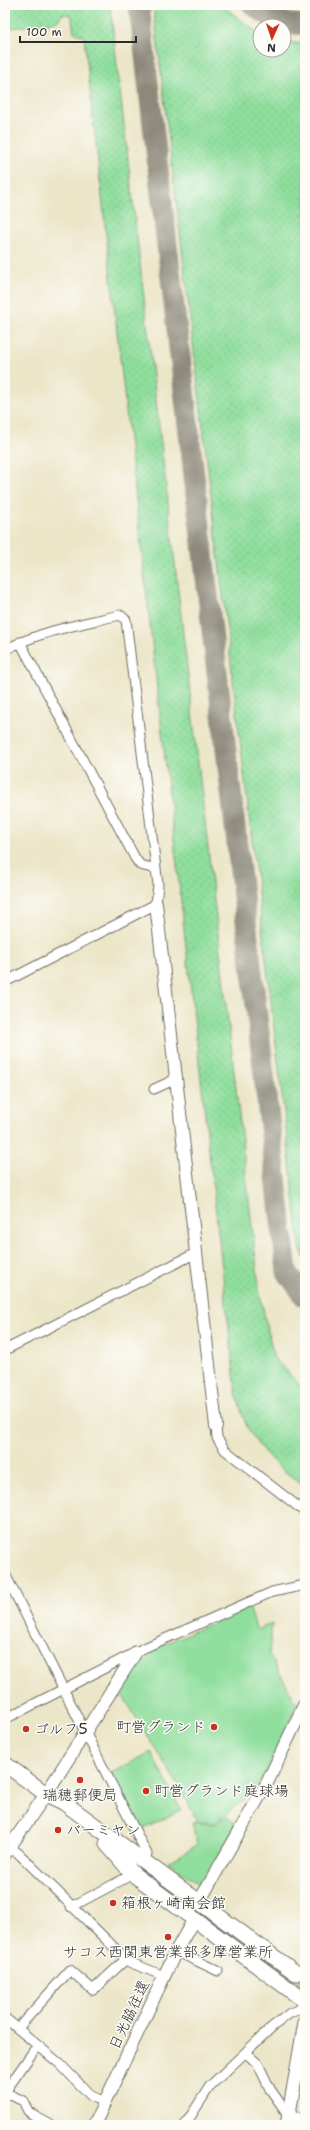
<svg xmlns="http://www.w3.org/2000/svg" width="310" height="2130" viewBox="0 0 310 2130" font-family="'Shantell Sans','Klee One',sans-serif">
<style>
.grass{fill:url(#grass-dots);stroke:#5d8464}
.green{fill:#8fde9d;stroke:#5d8464}
.lines{fill:none;stroke-linecap:round;stroke-linejoin:round}
.taxiway{stroke:#8c887a;stroke-width:21}
.primary-tunnel{stroke:#c5c1a9;stroke-width:15;stroke-dasharray:15 8;stroke-linecap:butt}
.minor-casing{stroke:#6f6c62;stroke-width:11}
.tertiary-casing{stroke:#6f6c62;stroke-width:14}
.secondary-casing{stroke:#6f6c62;stroke-width:15}
.primary-casing{stroke:#6f6c62;stroke-width:17}
.minor{stroke:#fff;stroke-width:9}
.tertiary{stroke:#fff;stroke-width:12}
.secondary{stroke:#fff;stroke-width:13}
.primary{stroke:#fff;stroke-width:15}
.poi-dot{fill:#c8321e;stroke:#fdfcf7;stroke-width:1.5}
.labels{text-anchor:middle;dominant-baseline:central;stroke-width:3;stroke-linejoin:round;paint-order:stroke}
.poi-label{font-size:15px;fill:#2b2b2b;stroke:#fdfcf7;text-anchor:start}
.street-label{font-size:15px;fill:#2b2b2b;stroke:#fdfcf7}
</style>
<defs>
<pattern id="grass-dots" width="8" height="8" patternUnits="userSpaceOnUse"><rect width="8" height="8" fill="#8fde9d"/><path d="M2 2h.1M6 6h.1" fill="none" stroke="#7cbf87" stroke-width="1.8" stroke-linecap="round"/></pattern>
</defs>
<rect width="100%" height="100%" fill="#fdfcf7"/>
<filter id="ink" filterUnits="userSpaceOnUse"><feTurbulence type="fractalNoise" baseFrequency=".025" numOctaves="2"/><feDisplacementMap in="SourceGraphic" scale="8" xChannelSelector="R" yChannelSelector="G"/><feConvolveMatrix kernelMatrix="1 2 1 2 8 2 1 2 1" color-interpolation-filters="sRGB"/></filter>
<filter id="wash" filterUnits="userSpaceOnUse"><feTurbulence type="fractalNoise" baseFrequency=".012" numOctaves="4" result="noise"/><feDisplacementMap in="SourceGraphic" scale="16" xChannelSelector="R" yChannelSelector="G"/><feGaussianBlur stdDeviation="0.9" result="paint"/><feColorMatrix in="noise" values="0 0 0 0 0 0 0 0 0 0 0 0 0 0 0 0 0 1.4 0 .05"/><feComposite in="paint" operator="in"/></filter>
<g filter="url(#wash)">
<rect width="100%" height="100%" fill="#ece6c9"/>
<path class="grass" d="M5 5H110L260 1295 274 1358 305 1390V1485C281 1472 260 1451 247 1427 242 1416 239 1403 236 1392L84 37 74 32 71 15 63 14 56 22 5 29Z
M153 5H221L260 34V50H284V42L305 44V1259L300 1248Z"/>
<path class="green" d="M249 1607 257 1630 272 1624 269 1654 297 1704 277 1750 254 1792 214 1823 197 1822 187 1800 121 1693 135 1672 160 1646Z
M151 1752 181 1810 142 1830 111 1773Z
M226 1816 237 1825 201 1885 168 1862 197 1845 192 1822 215 1824Z"/>
<g class="lines">
<path class="taxiway" d="M139 5 287 1272 305 1297
M253 5C268 17 285 26 305 24"/>
</g>
</g>
<g filter="url(#ink)">
<g class="lines">
<path class="primary-tunnel" d="M291 1980 305 1990"/>
<defs>
<path id="minor" d="M20 642 135 858 140 865 156 869
M5 650C40 631 81 624 120 615L126 620 158 885 156 904
M5 982 156 904
M154 1089 176 1079
M5 1350 196 1253
M216 1426 217 1438 225 1450 305 1512
M5 1574 147 1854
M5 1719 144 1648 272 1592 305 1585
M5 1849 17 1852 129 1962 164 1976
M71 1907 133 1874
M176 1951 218 1971
M5 2018 60 2064 91 2096 105 2102
M18 2028 70 1970 93 1990 126 1959
M246 2053 258 2064 270 2089 289 2116 305 2119
M5 2092 23 2101 28 2111 36 2117 51 2125
M5 2092 37 2046
M185 2125 210 2086 272 2027 290 2013 305 2007"/>
<path id="tertiary" d="M156 904 216 1426
M5 1854 46 1794 136 1652
M203 1895 267 1783 305 1703
M94 2125 176 1951 194 1919"/>
<path id="secondary" d="M287 2125 305 2022"/>
<path id="primary" d="M5 1764 46 1794 63 1802 296 1973
M107 1844 133 1874 305 2001"/>
</defs>
<use href="#minor" class="minor-casing"/>
<use href="#tertiary" class="tertiary-casing"/>
<use href="#secondary" class="secondary-casing"/>
<use href="#primary" class="primary-casing"/>
<use href="#minor" class="minor"/>
<use href="#tertiary" class="tertiary"/>
<use href="#secondary" class="secondary"/>
<use href="#primary" class="primary"/>
</g>
</g>
<g class="poi-dot">
<circle cx="214" cy="1727" r="4"/>
<circle cx="26" cy="1729" r="4"/>
<circle cx="80" cy="1780" r="4"/>
<circle cx="146" cy="1791" r="4"/>
<circle cx="58" cy="1830" r="4"/>
<circle cx="113" cy="1903" r="4"/>
<circle cx="168" cy="1937" r="4"/>
</g>
<g class="labels">
<g class="poi-label">
<text x="206" y="1727" text-anchor="end">町営グランド</text>
<text x="34" y="1729">ゴルフ5</text>
<text x="154" y="1791">町営グランド庭球場</text>
<text x="80" y="1795" text-anchor="middle">瑞穂郵便局</text>
<text x="66" y="1830">バーミヤン</text>
<text x="121" y="1903">箱根ヶ崎南会館</text>
<text x="168" y="1952" text-anchor="middle">サコス西関東営業部多摩営業所</text>
</g>
<g class="street-label">
<text transform="translate(129 2015) rotate(-65)">日光脇往還</text>
</g>
</g>
<rect width="310" height="2130" fill="none" stroke="#fdfcf7" stroke-width="20"/>
<g transform="translate(272 38) rotate(183)"><circle r="19" fill="#fdfcf7" stroke="#a9a8a5"/>
<path d="M0-3L7 15L0 10L-7 15Z" fill="#c8321e"/>
<text y="-6" font-size="11" font-weight="bold" text-anchor="middle" fill="#2b2b2b">N</text>
</g>
<path d="M20 36v6h116v-6" fill="none" stroke="#2b2b2b" stroke-width="2"/>
<text x="26" y="36" font-size="12" fill="#2b2b2b" stroke="#fdfcf7" stroke-width="3" paint-order="stroke">100 m</text>
</svg>
